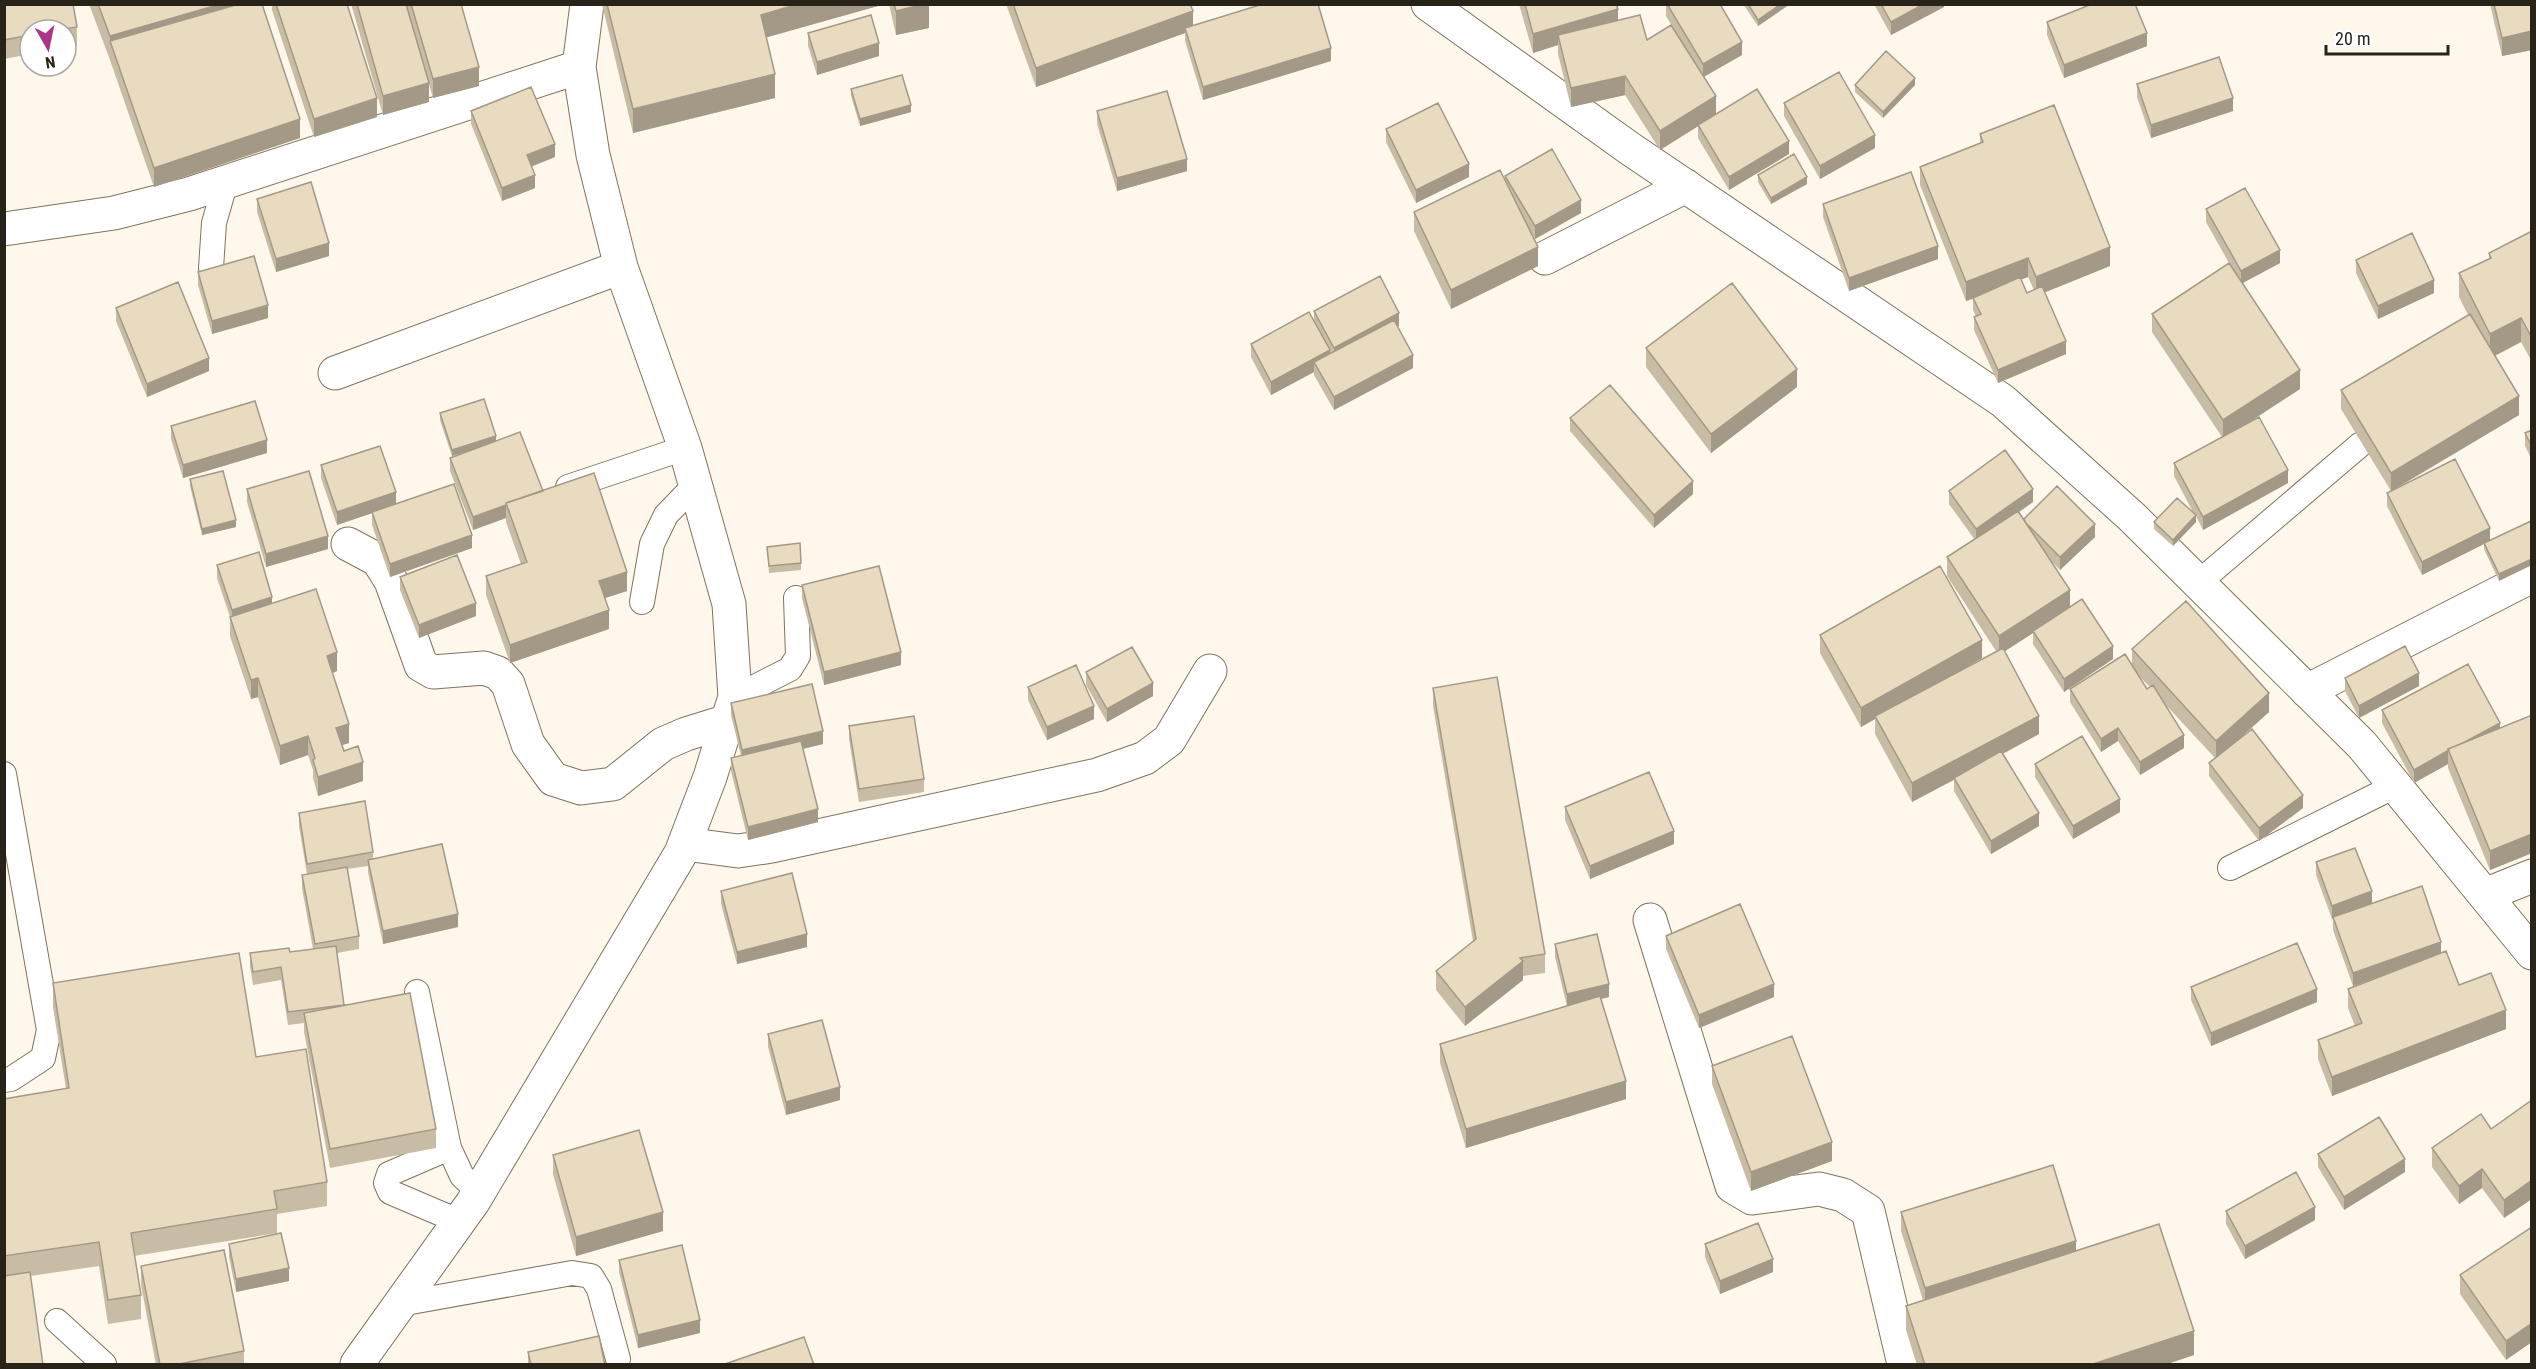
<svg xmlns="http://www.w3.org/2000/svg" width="2536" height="1369" viewBox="0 0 2536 1369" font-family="'Roboto Condensed',sans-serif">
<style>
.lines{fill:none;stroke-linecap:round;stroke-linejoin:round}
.service-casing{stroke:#80735b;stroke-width:26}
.minor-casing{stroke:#80735b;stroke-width:35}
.tertiary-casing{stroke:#80735b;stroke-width:35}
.service{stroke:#fff;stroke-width:24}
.minor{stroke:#fff;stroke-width:33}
.tertiary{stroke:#fff;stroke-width:33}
.wall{fill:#c8bca5;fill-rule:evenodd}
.shaded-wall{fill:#a39986}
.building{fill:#e9dbc0;stroke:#a39986;stroke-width:1.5}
</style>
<rect width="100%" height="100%" fill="#fdf7ec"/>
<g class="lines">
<defs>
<path id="service" d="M211 268 214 223 226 181
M568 487 685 448
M2198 583 2361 444
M642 602 652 544 666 515 696 484
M735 697 790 669 798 656 796 598
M4 774 49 1030 43 1058 11 1079 4 1080
M2230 868 2395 786
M417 992 449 1148 462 1176 478 1191
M449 1148 389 1174 386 1183 390 1192 458 1221
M400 1304 572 1273 591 1276 599 1289 618 1359
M57 1321 104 1364"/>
<path id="minor" d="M4 229 114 213 189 194 579 67
M1545 258 1686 186
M335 373 621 267
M348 544 378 560 391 581 421 665 433 672 484 668 498 673 508 684 528 744 553 779 581 788 613 784 663 744 686 734 728 721
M2307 691 2532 576
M685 844 738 851 772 846 1097 775 1145 758 1169 740 1210 671
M2485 895 2532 876
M1650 920 1732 1186 1752 1198 1819 1189 1843 1195 1868 1211 1904 1364
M357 1364 473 1202 681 853 710 777 735 697 729 604 685 448 621 267 593 155 579 67 587 4"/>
<path id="tertiary" d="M1428 4 1629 148 2003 401 2132 517 2362 745 2532 953"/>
</defs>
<use href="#service" class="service-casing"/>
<use href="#minor" class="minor-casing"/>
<use href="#tertiary" class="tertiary-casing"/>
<use href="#service" class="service"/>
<use href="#minor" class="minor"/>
<use href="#tertiary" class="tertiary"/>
</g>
<path class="wall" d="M4 4 77 27V46L66 48V30H30V54L4 59Z
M89 4H262L300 138 154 187 110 60Z
M272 4H347L377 117 314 137 272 10Z
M351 4H461L479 86 433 98 429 84V102L383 115Z
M602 4H885L766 37 775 98 633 133Z
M889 4H929V28L896 35Z
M1006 4H1190L1193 26 1331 61 1203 100 1185 41V33L1036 87Z
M1519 4H1616L1618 20 1647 40 1680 39 1666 16V4H1720L1742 55 1704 77 1716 114 1789 154 1729 190 1698 138V126L1660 150 1625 95 1571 107 1558 54V45L1533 53Z
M1743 4H1790L1758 26Z
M1874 4H1944V7L1891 35Z
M2490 4H2532V50L2502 56Z
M2047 22 2147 46 2064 78 2047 35Z
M808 33 879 56 817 75 808 46Z
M2137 84 2233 111 2151 138 2137 97Z
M1855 85H1915L1883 118 1855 92Z
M851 89 911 112 860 126 851 96Z
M1784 103 1875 148 1820 179 1784 116Z
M471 111 555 157 531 167 535 188 502 201 471 124Z
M1097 111 1187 171 1117 191 1097 124Z
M1386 129 1469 177 1416 203 1386 142Z
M1980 134 2110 266 2045 292 2066 354 1998 383 1974 330V317L1976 316 1973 310V299L1966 301 1920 185V167L1980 143ZM2028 277 2034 290 2027 293 2021 279Z
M1758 175 1807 184 1771 204 1758 182Z
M1505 176 1581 213 1535 239 1531 233 1538 266 1451 309 1414 231V212L1505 181Z
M257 199 329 256 276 272 257 212Z
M1823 204 1938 259 1849 291 1823 217Z
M2206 209 2280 263 2242 283 2300 389 2248 423 2288 483 2203 530 2196 516V522L2173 546 2154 529V522L2194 514 2174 476V463L2222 437 2152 332V314L2234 272 2206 222Z
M2532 231V362L2521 342 2495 356 2519 415 2397 488 2490 540 2531 521 2499 581 2484 549V544L2422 575 2387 506V493L2391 491 2341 409V390L2468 315 2459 297V273L2489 259V253Z
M2356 260 2434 293 2378 319 2356 273Z
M198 272 268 318 212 334 198 285Z
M116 308 209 371 147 397 116 321Z
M1314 311 1399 326 1398 327 1413 368 1334 410 1314 375V372L1271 395 1251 357V344L1314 320Z
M1646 348 1797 387 1711 453 1646 367Z
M440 413 496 441 543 491 627 591 605 598 609 629 510 663 486 595V576L521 564 506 522V518L473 530 450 471V458L470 450 452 456 440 420Z
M1570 418 1693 494 1654 528 1570 431Z
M171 426 267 453 183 478 171 439Z
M2532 430V460L2525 446V433Z
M321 465 396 504 472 548 390 577 372 525V513L337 525 321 478Z
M190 479 236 527 202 535 190 486Z
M247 489 328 549 266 567 247 502Z
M1949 491 2033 502 2019 512 2024 519 2095 537 2060 570 2052 562 2070 607 2113 659 2064 692 2033 644V633L2005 651 2039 734 2003 754 2039 826 1991 854 1954 791V780L1912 802 1875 734V719L1861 727 1820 653V635L1982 658 1965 668 1996 651 1947 576V557L1975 540 1949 504Z
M767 547 801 563V570L769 573Z
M217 565 272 603 337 671 333 673 349 743 342 745 344 751 363 781 318 796 313 778V770L308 755 280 765 258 697 251 699 230 636V617L217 578Z
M400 577 476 616 419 638 400 590Z
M802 585 901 665 824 685 802 598Z
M2132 649 2269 712 2232 745 2303 808 2259 841 2209 776V763L2215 758 2164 703 2184 748 2140 775 2118 741 2101 752 2070 702V689L2132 665ZM2139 676 2150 687 2147 689Z
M1086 672 1153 696 1107 722 1086 685Z
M2345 678 2419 686 2359 718 2345 691Z
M1028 687 1094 719 1047 740 1028 700Z
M1433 688 1545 954V973L1523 976V980L1465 1026 1436 990V971L1473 941 1433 706Z
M731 703 823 744 803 749 818 822 748 840 731 771V758L741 756 731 715Z
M2382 710 2500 728 2532 715V853L2490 870 2448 768V764L2414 783 2382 723Z
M849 726 924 779V792L859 802 849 739Z
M2035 764 2120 812 2073 839 2035 777Z
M1565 807 1674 844 1590 879 1565 820Z
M299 813 373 852V858L458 927 383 944 368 872V866L347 869 359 936V949L337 953 344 1005 436 1129V1148L330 1168 304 1032V1023L288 1025 281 980 253 985 250 966V953L290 952 313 949 302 888V875L307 874 299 826Z
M2316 862 2372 903 2441 953 2459 985 2506 1029 2332 1096 2318 1059V1040L2355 1026 2348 1008V989L2381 976 2353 986 2333 930V918L2332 919 2316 875Z
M721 891 807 947 737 964 721 904Z
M1666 936 1774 997 1699 1028 1666 949Z
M1555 944 1609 997 1600 999 1626 1099 1466 1148 1440 1063V1044L1567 1006 1555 957Z
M53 983 256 1057 327 1182V1206L277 1214V1233L134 1256 141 1295V1319L108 1324 99 1266 30 1276 4 1365V1099L66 1089 53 1007Z
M2191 987 2317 1002 2211 1046 2191 1000Z
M768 1034 840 1100 786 1115 768 1047Z
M1712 1066 1832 1161 1751 1191 1712 1084Z
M2532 1100 2504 1218 2482 1188 2459 1204 2432 1167V1148L2491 1129Z
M2318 1154 2405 1172 2344 1210 2318 1167Z
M553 1155 663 1231 576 1256 553 1174Z
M2226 1211 2315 1220 2245 1259 2226 1224Z
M1901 1212 2076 1251 2194 1355 2164 1365H1917L1906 1330V1306L1923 1300 1901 1231Z
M2532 1227 2506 1360 2460 1294V1275Z
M229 1244 289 1281 236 1292 229 1257Z
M1705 1244 1773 1272 1720 1294 1705 1257Z
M619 1260 700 1333 638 1348 619 1272Z
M141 1266 244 1351V1365H156L141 1285Z
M528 1352 605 1365H528Z"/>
<path class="shaded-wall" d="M221 4H255L110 41V60V36Z
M798 4H885L761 39V15Z
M925 4H929V28L896 35V11Z
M1781 4H1790L1758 26V20Z
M1924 4H1944V7L1891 35V22Z
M1618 9V28L1558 35V45L1533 53V34Z
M1193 11V30L1185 28V33L1036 87V68Z
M2532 31V50L2502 56V38Z
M2147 33V46L2064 78V65Z
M1742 42V55L1703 77V64Z
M879 43V56L817 75V62Z
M1331 48V61L1203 100V87Z
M479 67V86L433 98V79Z
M775 74V98L633 133V109Z
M1625 76V95L1571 107V88Z
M1915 78V85L1883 118V112Z
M429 83V102L383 115V96Z
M1716 96V115L1660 150V131Z
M377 98V117L314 137V119Z
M2233 98V111L2151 138V125Z
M911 105V112L860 126V119Z
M300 119V138L154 187V168Z
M1875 135V148L1820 179V166Z
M1789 141V154L1729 190V177Z
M555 144V157L527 168V155Z
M1187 159V171L1117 191V178Z
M1469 164V177L1416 203V190Z
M535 175V188L502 201V188Z
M1807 177V184L1771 204V198Z
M1581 200V213L1535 239V226Z
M329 243V256L276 272V259Z
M1938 246V259L1849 291V278Z
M1538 247V266L1451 309V290Z
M2110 247V266L2036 296V277Z
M2280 250V263L2241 284V271Z
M2028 258V277L1966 301V282Z
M2434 280V293L2378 319V306Z
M268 305V318L212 334V321Z
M1399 313V326L1334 361V348Z
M2521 318V342L2490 358V334Z
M2066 341V354L1998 383V370Z
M1330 350V363L1314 362V372L1271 395V382Z
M1413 355V368L1334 410V397Z
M209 358V371L147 397V384Z
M1797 369V387L1711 453V434Z
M2300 370V389L2223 439V420Z
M2519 396V415L2391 491V473Z
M496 436V442L452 456V450Z
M267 440V453L183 478V465Z
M2288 470V483L2203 530V517Z
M1693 481V494L1654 528V515Z
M2033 489V502L1976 542V529Z
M396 492V505L337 525V512Z
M506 505V518L473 530V517Z
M2196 515V522L2173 546V540Z
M236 520V527L202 535V529Z
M2095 524V537L2060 570V557Z
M2490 528V541L2422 575V562Z
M472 535V548L390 577V564Z
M328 536V549L266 567V554Z
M2532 559V565L2499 581V574Z
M627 572V591L599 600V581Z
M2070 590V609L2033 631V633L1999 655V636Z
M272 597V610L232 623V610Z
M476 603V616L419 638V625Z
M609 610V629L510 663V645Z
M1982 640V658L1877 718 1875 716V719L1861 727V708Z
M2113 646V659L2064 692V679Z
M337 652V671L327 675V656Z
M901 652V665L824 685V672Z
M2419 673V686L2359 718V706Z
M258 678V697L251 699V680Z
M1153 683V696L1107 722V709Z
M2269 693V712L2216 760V741Z
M1094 706V719L1047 740V727Z
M2039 716V734L1912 802V783Z
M2500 723V736L2449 750Z
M349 724V743L336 747V728Z
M2118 728V741L2101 752V739Z
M823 731V744L742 763V750Z
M2184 735V748L2140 775V762Z
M308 736V755L280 765V746Z
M2448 751V764L2414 783V770Z
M363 762V781L318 796V777Z
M2303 795V808L2259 841V828Z
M2120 799V812L2073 839V826Z
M818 809V822L748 840V827Z
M2039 813V826L1991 854V841Z
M1674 831V844L1590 879V866Z
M2532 834V853L2490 870V851Z
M2372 891V904L2332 919V906Z
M458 914V927L383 944V931Z
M807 934V947L737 964V952Z
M2441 942V955L2353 986V973Z
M1523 961V980L1465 1026V1007Z
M1609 984V997L1567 1007V994Z
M1774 984V997L1699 1028V1015Z
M2317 989V1002L2211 1046V1033Z
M2506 1010V1029L2332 1096V1077Z
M1626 1081V1099L1466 1148V1129Z
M840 1087V1100L786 1115V1102Z
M1832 1142V1161L1751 1191V1172Z
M2405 1159V1172L2344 1210V1197Z
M2482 1169V1188L2459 1204V1186Z
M2532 1180V1199L2504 1218V1200Z
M2315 1207V1220L2245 1259V1246Z
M663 1212V1231L576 1256V1237Z
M2076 1241V1260L1925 1307V1288Z
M1773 1259V1272L1720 1294V1281Z
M289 1268V1281L236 1292V1279Z
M700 1320V1333L638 1348V1335Z
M2532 1323V1342L2506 1360V1341Z
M2194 1331V1355L2164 1365H2090Z"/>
<path class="building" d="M4 4H73L77 27 59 30H30V35L4 40Z
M98 4H221L110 36Z
M239 4H262L300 119 154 168 110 41Z
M276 4H347L377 98 314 119Z
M357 4H406L429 83 383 96Z
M411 4H461L479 67 433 79Z
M607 4H798L761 15 775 74 633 109Z
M894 4H925L896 11Z
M1013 4H1190L1193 11 1036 68Z
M1263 4H1318L1331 48 1203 87 1185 28Z
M1525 4H1616L1618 9 1533 34Z
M1667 4H1720L1742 42 1703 64Z
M1748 4H1781L1758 20Z
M1881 4H1924L1891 22Z
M2092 4H2135L2147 33 2064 65 2047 22Z
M2494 4H2532V31L2502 38Z
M871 15 879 43 817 62 808 33Z
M1640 15 1647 40 1671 25 1716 96 1660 131 1625 76 1571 88 1558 35Z
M1886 51 1915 78 1883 112 1855 85Z
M2219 57 2233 98 2151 125 2137 84Z
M1839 72 1875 135 1820 166 1784 103Z
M902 75 911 105 860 119 851 89Z
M531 87 555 144 527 155 535 175 502 188 471 111Z
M1757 89 1789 141 1729 177 1698 125Z
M1167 91 1187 159 1117 178 1097 111Z
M1438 103 1469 164 1416 190 1386 129Z
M2054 105 2110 247 2036 277 2028 258 1966 282 1920 167 1983 142 1980 134Z
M1552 149 1581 200 1535 226 1505 176Z
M1794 154 1807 177 1771 198 1758 175Z
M1500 170 1538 247 1451 290 1414 212Z
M1911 172 1938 246 1849 278 1823 204Z
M311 182 329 243 276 259 257 199Z
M2245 188 2280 250 2241 271 2206 209Z
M2532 231V338L2521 318 2490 334 2459 273 2491 258 2489 253Z
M2412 233 2434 280 2378 306 2356 260Z
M254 256 268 305 212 321 198 272Z
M2229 263 2300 370 2223 420 2152 314Z
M1380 276 1399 313 1334 348 1314 311Z
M2020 277 2027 293 2042 286 2066 341 1998 370 1974 317 1981 314 1973 298Z
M178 282 209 358 147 384 116 308Z
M1732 283 1797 369 1711 434 1646 348Z
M1309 312 1330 350 1271 382 1251 344Z
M2470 314 2519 396 2391 473 2341 390Z
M1394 320 1413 355 1334 397 1314 362Z
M1610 385 1693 481 1654 515 1570 418Z
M484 399 496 436 452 450 440 413Z
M255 401 267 440 183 465 171 426Z
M2259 417 2288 470 2203 517 2174 463Z
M2532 430V447L2525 433Z
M520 432 543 491 506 503V505L473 517 450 458Z
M380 446 396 492 337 512 321 465Z
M2005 450 2033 489 1976 529 1949 491Z
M2455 459 2490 528 2422 562 2387 493Z
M223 471 236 520 202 529 190 479Z
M309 471 328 536 266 554 247 489Z
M594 473 627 572 599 581 609 610 510 645 486 576 527 562 506 503Z
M454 484 472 535 390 564 372 512Z
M2057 486 2095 524 2060 557 2026 523 2024 519Z
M2177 498 2196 515 2173 540 2154 522Z
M2018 511 2070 590 1999 636 1947 557Z
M2531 521 2532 559 2499 574 2484 543Z
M800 543 801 563 769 566 767 547Z
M259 552 272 597 232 610 217 565Z
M457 555 476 603 419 625 400 577Z
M879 566 901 652 824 672 802 585Z
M1940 566 1982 640 1861 708 1820 635Z
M316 589 337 652 327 656 349 724 336 728 344 751 358 746 363 762 318 777 313 760 315 758 308 736 280 746 258 678 251 680 230 617Z
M2082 599 2113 646 2064 679 2033 631Z
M2186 601 2269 693 2216 741 2132 649Z
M2405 646 2419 673 2359 706 2345 678Z
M1132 647 1153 683 1107 709 1086 672Z
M2003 648 2039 716 1912 783 1875 716Z
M2125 654 2147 689 2153 685 2184 735 2140 762 2118 728 2101 739 2070 689Z
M2468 664 2500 723 2463 743 2448 749 2449 750 2414 770 2382 710Z
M1076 665 1094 706 1047 727 1028 687Z
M1497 677 1545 954 1520 958 1523 961 1465 1007 1436 971 1476 939 1433 688Z
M812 684 823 731 742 750 731 703Z
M2532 715V834L2490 851 2448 749Z
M914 716 924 779 859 789 849 726Z
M2252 729 2303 795 2259 828 2209 763Z
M2082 736 2120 799 2073 826 2035 764Z
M801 741 818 809 748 827 731 758Z
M2001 751 2039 813 1991 841 1954 778Z
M1649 772 1674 831 1590 866 1565 807Z
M365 801 373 852 307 864 299 813Z
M442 844 458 914 383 931 368 860Z
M2355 848 2372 891 2332 906 2316 862Z
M347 867 359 936 315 944 302 875Z
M792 873 807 934 737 952 721 891Z
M2422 886 2441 942 2353 973 2333 917Z
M1740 904 1774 984 1699 1015 1666 936Z
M1597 934 1609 984 1567 994 1555 944Z
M2297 943 2317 989 2211 1033 2191 987Z
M336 946 344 1005 288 1012 281 967 253 972 250 953 289 948 290 952Z
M2446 951 2459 985 2491 973 2506 1010 2332 1077 2318 1040 2362 1023 2348 989Z
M239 953 256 1057 306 1049 327 1182 274 1191 277 1209 131 1233 141 1295 108 1300 99 1242 4 1256V1099L69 1088 53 983Z
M410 993 436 1129 330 1149 304 1013Z
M1600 996 1626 1081 1466 1129 1440 1044Z
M822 1020 840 1087 786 1102 768 1034Z
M1792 1036 1832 1142 1751 1172 1712 1066Z
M2532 1100V1180L2504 1200 2482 1169 2459 1186 2432 1148 2481 1114 2491 1129Z
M2379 1117 2405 1159 2344 1197 2318 1154Z
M639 1130 663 1212 576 1237 553 1155Z
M2053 1165 2076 1241 1925 1288 1901 1212Z
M2296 1172 2315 1207 2245 1246 2226 1211Z
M1758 1223 1773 1259 1720 1281 1705 1244Z
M2159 1224 2194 1331 2090 1365H1925L1906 1306Z
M2532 1227V1323L2506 1341 2460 1275Z
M281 1233 289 1268 236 1279 229 1244Z
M682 1245 700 1320 638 1335 619 1260Z
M224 1250 244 1351 174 1365H160L141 1266Z
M30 1272 43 1365H4V1276Z
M599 1336 605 1365H531L528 1352Z
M804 1337 814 1365H722Z"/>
<rect width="2536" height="1369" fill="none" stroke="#282319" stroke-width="12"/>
<g transform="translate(48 48) rotate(171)"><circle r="28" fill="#ffffff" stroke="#a9a7a3" stroke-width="1.5"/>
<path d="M0-4.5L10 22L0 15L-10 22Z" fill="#ab348b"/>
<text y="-9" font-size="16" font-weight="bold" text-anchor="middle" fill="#282319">N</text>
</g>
<path d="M2326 45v9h122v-9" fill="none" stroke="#282319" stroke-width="3"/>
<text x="2335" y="45" font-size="18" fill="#282319" stroke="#ffffff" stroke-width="4.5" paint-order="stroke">20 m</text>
</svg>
